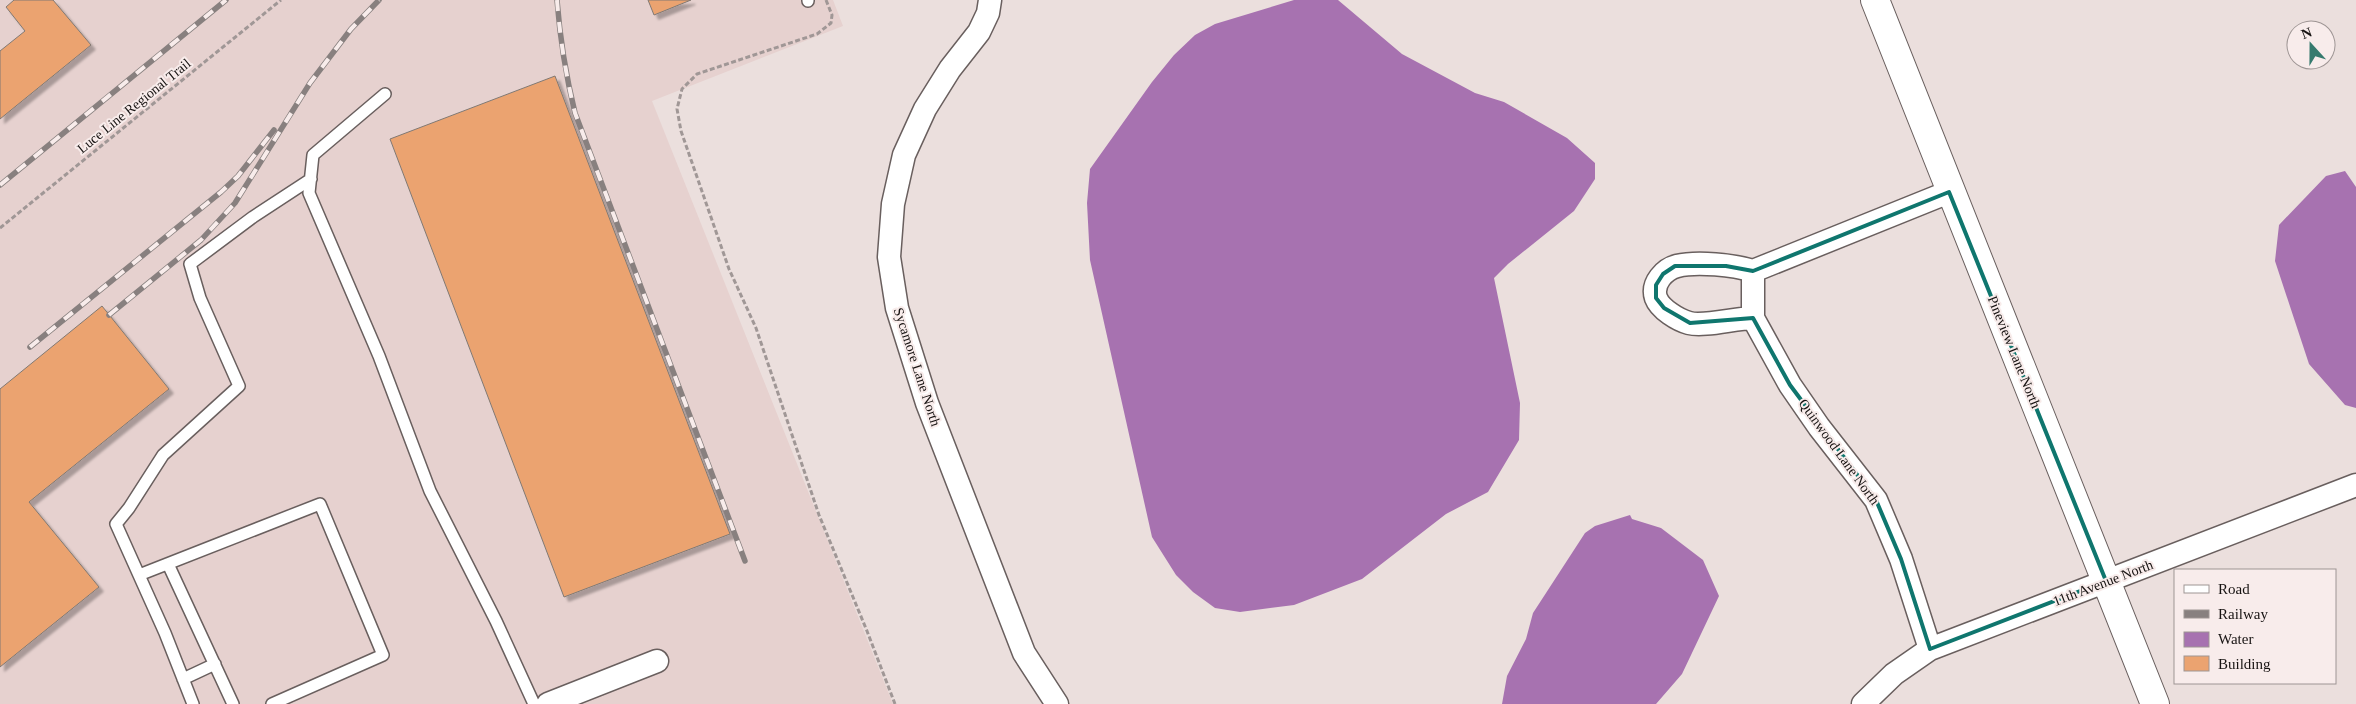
<svg xmlns="http://www.w3.org/2000/svg" width="2356" height="704" viewBox="0 0 2356 704" font-family="'Times New Roman',serif">
<style>
.built{fill:#e6d1cf}
.water{fill:#a772b0}
.building{fill:#eba370;stroke:#817973;filter:url(#shadow)}
.lines{fill:none;stroke-linecap:round;stroke-linejoin:round}
.service-casing{stroke:#695f5e;stroke-width:14}
.minor-casing{stroke:#695f5e;stroke-width:25}
.tertiary-casing{stroke:#695f5e;stroke-width:30}
.path{stroke:#a09796;stroke-width:3;stroke-dasharray:5 2.5;stroke-linecap:butt}
.service{stroke:#fff;stroke-width:11}
.minor{stroke:#fff;stroke-width:22}
.tertiary{stroke:#fff;stroke-width:28}
.rail-casing{stroke:#88807f;stroke-width:5.5}
.rail{stroke:#f8eceb;stroke-width:4;stroke-dasharray:11;stroke-linecap:butt}
.marked{fill:none;stroke:#0f766e;stroke-width:4;stroke-linejoin:round}
.labels{text-anchor:middle;dominant-baseline:central;stroke-width:4;stroke-linejoin:round;paint-order:stroke}
.street-label{font-size:14px;fill:#171312;stroke:#f8eceb}
</style>
<defs>
<filter id="shadow"><feDropShadow dx="4.5" dy="4.5" stdDeviation="1" flood-color="#0004"/></filter>
</defs>
<rect width="100%" height="100%" fill="#ebdfdd"/>
<path class="built" d="M0 0H833L843 26 652 101 893 704H0Z"/>
<path class="water" d="M1294 0H1338L1402 54 1475 93 1504 102 1567 138 1595 163V179L1574 211 1508 264 1494 278 1520 403 1519 440 1488 492 1446 514 1362 579 1294 605 1240 612 1215 608 1193 592 1176 575 1152 537 1090 260 1087 203 1090 169 1152 82 1174 55 1195 35 1215 24Z
M2345 171 2356 187V408L2345 405 2309 364 2275 261 2279 225 2326 176Z
M1630 515 1632 519 1661 528 1703 560 1719 596 1682 674 1656 704H1502L1507 676 1526 639 1533 613 1585 533 1595 526Z"/>
<path class="building" d="M14 0H53L91 45 0 119V51L25 31 6 7Z
M648 0H691L654 15Z
M555 76 730 534 564 597 390 139Z
M102 306 169 389 29 502 99 587 0 667V389Z"/>
<g class="lines">
<defs>
<path id="service" d="M808 0V1
M385 94 313 155 309 193 379 356 430 491 496 621 534 704
M168 564 233 704
M139 575 320 504 383 655 272 704
M183 679 215 664
M193 704 165 633 116 524 129 508 163 455 239 386 200 298 190 264 253 217 311 179"/>
<path id="minor" d="M990 0 988 13 979 32 950 69 925 109 904 155 893 204 889 257 897 308 927 403 1024 653 1057 704
M1753 271V318L1790 385 1819 427 1876 500 1901 559 1930 649
M1753 318C1736 318 1704 327 1689 323 1678 320 1660 309 1656 298 1651 283 1665 269 1677 266 1697 261 1734 265 1753 271L1949 192
M548 704 657 661
M1863 704 1894 674 1930 649 2356 485"/>
<path id="tertiary" d="M1875 0 2155 704"/>
</defs>
<use href="#service" class="service-casing"/>
<use href="#minor" class="minor-casing"/>
<use href="#tertiary" class="tertiary-casing"/>
<path class="path" d="M826 0 832 15 831 23 817 34 697 74 682 89 677 109 681 131 729 269 756 328 819 515 867 631 895 704
M0 228 281 0"/>
<use href="#service" class="service"/>
<use href="#minor" class="minor"/>
<use href="#tertiary" class="tertiary"/>
<defs>
<path id="rail" d="M557 0C560 39 566 76 575 113L745 561
M0 185 226 0
M109 315 201 240 235 203 310 83 351 29 379 0
M30 347 221 192 238 176 274 130"/>
</defs>
<use href="#rail" class="rail-casing"/>
<use href="#rail" class="rail"/>
</g>
<path class="marked" d="M1949 192 2106 581 1930 649 1901 559 1876 500 1790 385 1753 318 1690 323 1664 308 1656 298V285L1663 274 1675 266H1726L1753 271Z"/>
<g class="labels">
<g class="street-label">
<text transform="translate(134 106) rotate(-39)">Luce Line Regional Trail</text>
<text transform="translate(2014 352) rotate(68)">Pineview Lane North</text>
<text transform="translate(917 367) rotate(72)">Sycamore Lane North</text>
<text transform="translate(1839 452) rotate(54)">Quinwood Lane North</text>
<text transform="translate(2103 583) rotate(-21)">11th Avenue North</text>
</g>
</g>
<rect x="2174" y="569" width="162" height="115" fill="#f8eceb" stroke="#9e9594"/>
<rect x="2184" y="585" width="25" height="8" fill="#ffffff" stroke="#9e9594"/>
<text x="2218" y="594" font-size="15" fill="#171312">Road</text>
<rect x="2184" y="610" width="25" height="8" fill="#88807f" stroke="#9e9594"/>
<text x="2218" y="619" font-size="15" fill="#171312">Railway</text>
<rect x="2184" y="632" width="25" height="15" fill="#a772b0" stroke="#9e9594"/>
<text x="2218" y="644" font-size="15" fill="#171312">Water</text>
<rect x="2184" y="656" width="25" height="15" fill="#eba370" stroke="#9e9594"/>
<text x="2218" y="669" font-size="15" fill="#171312">Building</text>
<g transform="translate(2311 45) rotate(339)"><circle r="24" fill="#f8eceb" stroke="#9e9594"/>
<path d="M0-4L9 19L0 12L-9 19Z" fill="#367a6e"/>
<text y="-8" font-size="14" font-weight="bold" text-anchor="middle" fill="#171312">N</text>
</g>
</svg>
